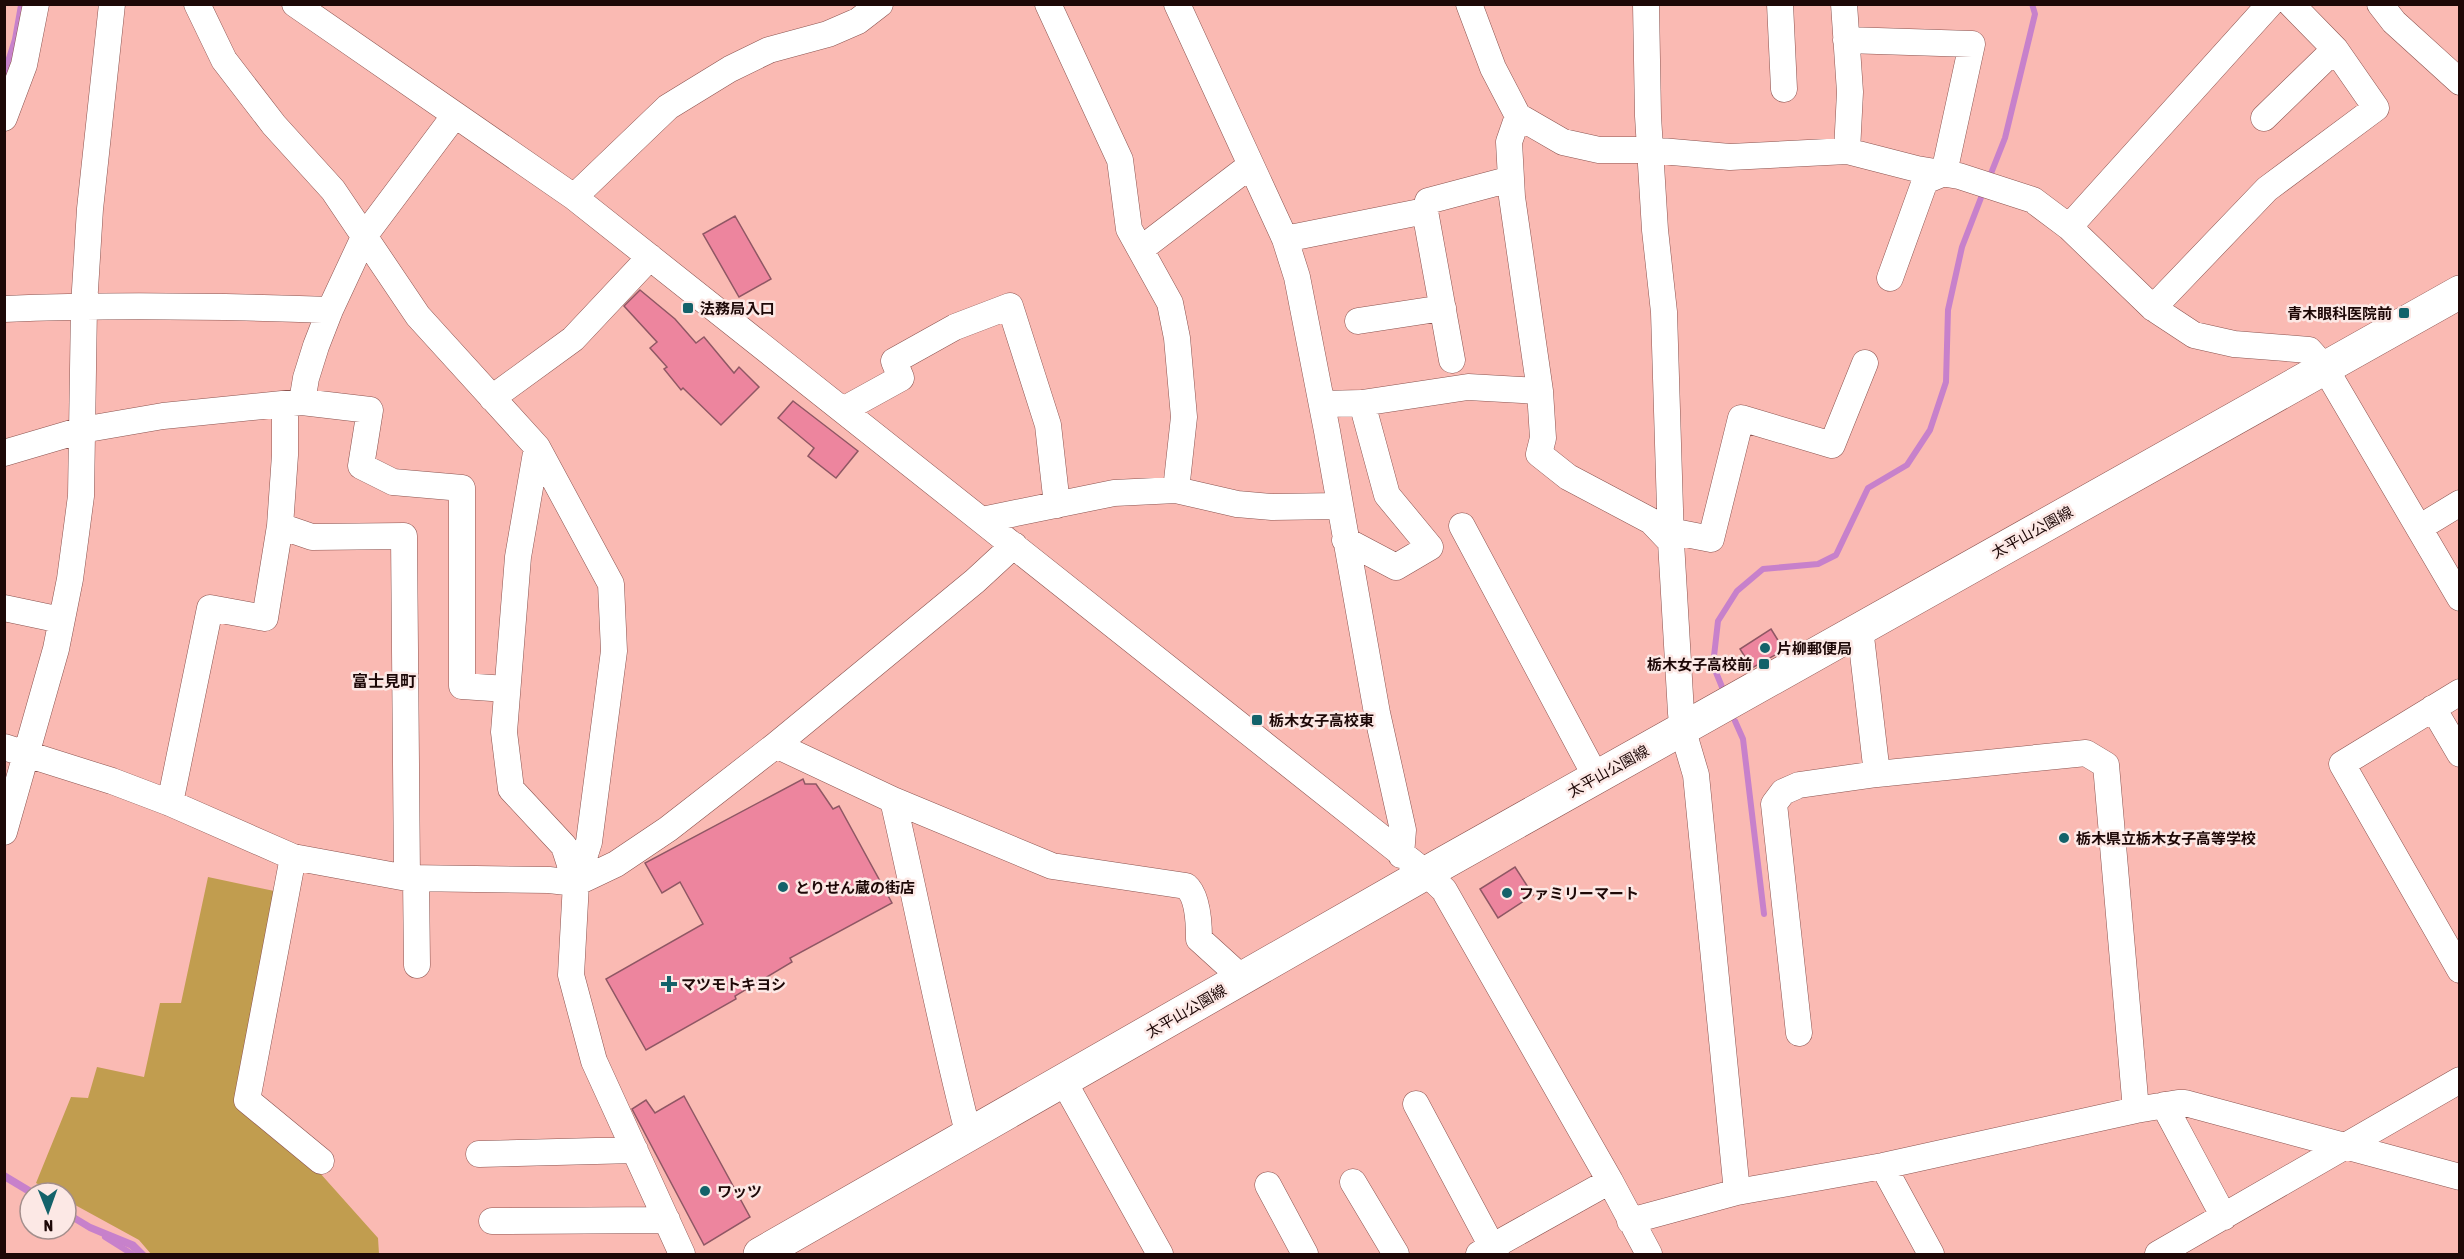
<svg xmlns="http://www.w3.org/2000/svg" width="2464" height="1259" viewBox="0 0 2464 1259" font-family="'Asap Condensed','Noto Sans JP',sans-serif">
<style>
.green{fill:#c19d4f}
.water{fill:#c781cb}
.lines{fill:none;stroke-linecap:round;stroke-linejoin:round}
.stream{stroke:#c781cb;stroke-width:6}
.building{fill:#ed859e;stroke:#8f5764;stroke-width:1.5}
.minor-casing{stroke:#8b534f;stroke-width:27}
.major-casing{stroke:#8b534f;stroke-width:34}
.minor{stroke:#fff;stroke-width:26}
.major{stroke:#fff;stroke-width:33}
.poi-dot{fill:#14626a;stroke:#fce8e5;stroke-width:2}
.labels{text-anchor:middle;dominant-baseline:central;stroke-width:5;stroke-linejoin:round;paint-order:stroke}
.poi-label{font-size:15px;font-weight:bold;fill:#1d0807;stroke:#fce8e5;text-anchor:start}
.street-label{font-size:15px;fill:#1d0807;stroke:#fce8e5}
.neighbourhood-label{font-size:16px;font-weight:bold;fill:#1d0807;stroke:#fce8e5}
</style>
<rect width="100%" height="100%" fill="#fabab3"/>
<path class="green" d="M208 877 279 892 239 1101 311 1163 378 1238 379 1254H151L139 1240 66 1200V1193H54L36 1183 71 1097 88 1098 97 1067 144 1077 160 1003H181Z"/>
<path class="water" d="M18 5H30L5 95V61L12 39Z
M4 1172H5L40 1193H30V1196L5 1181Z
M66 1209 91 1224 135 1242 147 1254H136L129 1248 89 1231 66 1217Z"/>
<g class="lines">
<path class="stream" d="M1988 181 2005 138 2035 14 2032 4
M1722 687 1713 665 1718 621 1737 591 1763 569 1818 564 1836 555 1868 488 1907 465 1930 430 1946 382 1948 310 1962 247 1984 190
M1735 721 1743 739 1764 914
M105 1237 132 1254"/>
</g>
<path class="building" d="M735 216 771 279 739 297 703 234Z
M640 290 675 319 696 343 704 337 734 373 739 367 759 387 721 425 683 388 681 390 664 369 667 367 650 348 657 342 624 306Z
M793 401 858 451 836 478 808 456 814 448 778 418Z
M1771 629 1784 650 1752 668 1740 649Z
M803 779 805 784H816L833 809 839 806 892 903 790 958 792 962 735 996 736 999 646 1050 606 979 703 924 680 882 662 893 645 863Z
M1515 867 1533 895 1498 918 1480 889Z
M684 1096 750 1217 704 1245 632 1109 646 1100 655 1113Z"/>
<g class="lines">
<defs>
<path id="minor" d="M197 4 224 60 274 125 333 190 418 316 537 447 611 584 614 651 589 842 576 883 571 975 594 1061 682 1254
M295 4 574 197 1426 873 1444 890 1610 1181 1649 1254
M1048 4 1120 160 1129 229 1170 303 1177 338 1184 417 1176 490
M1177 4 1285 239 1297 277 1327 431 1377 713 1403 830 1401 855
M1469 4 1493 68 1518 116 1563 142 1599 150H1649L1730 157 1847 151 1917 169 1959 176 2033 200 2069 227
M1646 4 1648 116 1655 230 1664 312 1671 542 1681 713 1683 731 1696 775 1737 1192
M1780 4 1784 89
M1844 4 1850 92 1847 151
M2270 4 2069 227 2153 308 2194 335 2234 344 2309 350 2325 368 2460 598
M2380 4 2394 22 2460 82
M1846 40 1972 44 1944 173 1925 181 1890 278
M1518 116 1509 142 1512 197 1540 391 1543 438 1539 454 1568 477 1651 521 1671 542
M4 118 24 65 36 4
M2264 118 2335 49
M574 197 668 107 730 69 769 50 828 34 858 21 880 4
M1425 211 1428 201 1511 179
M1285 239 1425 211 1452 360
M1141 249 1251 165
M2153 308 2267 189 2376 108 2335 49 2291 4
M4 309C113 304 221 306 330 310
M1358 321 1443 308
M492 398 573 339 650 257
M302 402 306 378 316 346 330 310 365 235 455 115
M1322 404 1362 403 1468 387 1540 391
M843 410 901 378 894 361 955 327 1010 306 1048 425 1057 505
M537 447 518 557 504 732 511 789 564 846 576 883
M4 453 82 430 163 416 302 402 370 410 361 466 393 482 462 488V686L507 689
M982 520 1114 493 1176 490 1237 504 1272 507 1339 506
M280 526 312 537 404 536 407 878
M1462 526 1596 777
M2419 528 2460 503
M1670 531 1711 539 1741 418 1832 445 1865 363
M1345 540 1396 567 1430 547 1387 495 1362 403
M4 608 61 620
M2460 692 2342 764 2460 970
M2433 708 2460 754
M4 747 112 781 170 803 293 857 407 878 549 880 576 883 616 864 668 829 776 745
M1877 774 2086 753 2106 765 2136 1110
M893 800 1052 866 1186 886C1198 896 1199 924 1199 939L1243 979
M170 803 210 608 265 618 280 526 285 455V405
M4 832 56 649 70 579 81 496 84 306 90 209 112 4
M293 857 247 1100 321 1161
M416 878 417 965
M1799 1033 1774 804 1783 792 1799 785 1877 774 1860 628
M1064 1082 1160 1254
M1416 1104 1496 1254
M2164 1105 2224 1217
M969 1136C940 1025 919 912 893 800L776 745 975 581 1014 545
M479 1154 635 1150
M1883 1166 1931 1254
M1353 1182 1396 1254
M1268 1185 1305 1254
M492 1221 667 1220
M1630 1221 1737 1192 1883 1166 2136 1110 2178 1103H2185L2460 1177
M1479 1254 1610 1181
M2158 1254 2460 1080"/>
<path id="major" d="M760 1254 1426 873 2460 292"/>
</defs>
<use href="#minor" class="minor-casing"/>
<use href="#major" class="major-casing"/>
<use href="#minor" class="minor"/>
<use href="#major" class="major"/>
</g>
<g class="poi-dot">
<rect x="682" y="302" width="12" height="12" rx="3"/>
<rect x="2398" y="307" width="12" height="12" rx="3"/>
<circle cx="1765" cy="648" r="6"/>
<rect x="1758" y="658" width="12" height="12" rx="3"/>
<rect x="1251" y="714" width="12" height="12" rx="3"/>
<circle cx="2064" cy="838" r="6"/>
<circle cx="783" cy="887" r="6"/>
<circle cx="1507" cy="893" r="6"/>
<path d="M666 975h6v6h6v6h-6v6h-6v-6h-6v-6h6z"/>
<circle cx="705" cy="1191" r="6"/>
</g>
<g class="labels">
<g class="poi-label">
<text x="700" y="308">法務局入口</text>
<text x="2392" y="313" text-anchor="end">青木眼科医院前</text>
<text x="1777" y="648">片柳郵便局</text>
<text x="1752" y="664" text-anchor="end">栃木女子高校前</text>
<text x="1269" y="720">栃木女子高校東</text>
<text x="2076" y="838">栃木県立栃木女子高等学校</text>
<text x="795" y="887">とりせん蔵の街店</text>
<text x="1519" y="893">ファミリーマート</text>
<text x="681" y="984">マツモトキヨシ</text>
<text x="717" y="1191">ワッツ</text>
</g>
<g class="street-label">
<text transform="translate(2032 532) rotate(-29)">太平山公園線</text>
<text transform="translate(1608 771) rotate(-29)">太平山公園線</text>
<text transform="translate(1186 1011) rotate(-30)">太平山公園線</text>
</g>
<g class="neighbourhood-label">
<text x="384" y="681">富士見町</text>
</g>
</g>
<rect width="2464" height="1259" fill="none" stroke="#1d0807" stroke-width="12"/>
<g transform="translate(48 1211) rotate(179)"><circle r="28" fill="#fce8e5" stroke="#a38e8c" stroke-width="1.5"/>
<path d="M0-4.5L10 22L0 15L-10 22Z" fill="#14626a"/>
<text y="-9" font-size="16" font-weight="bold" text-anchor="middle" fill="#1d0807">N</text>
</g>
</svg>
